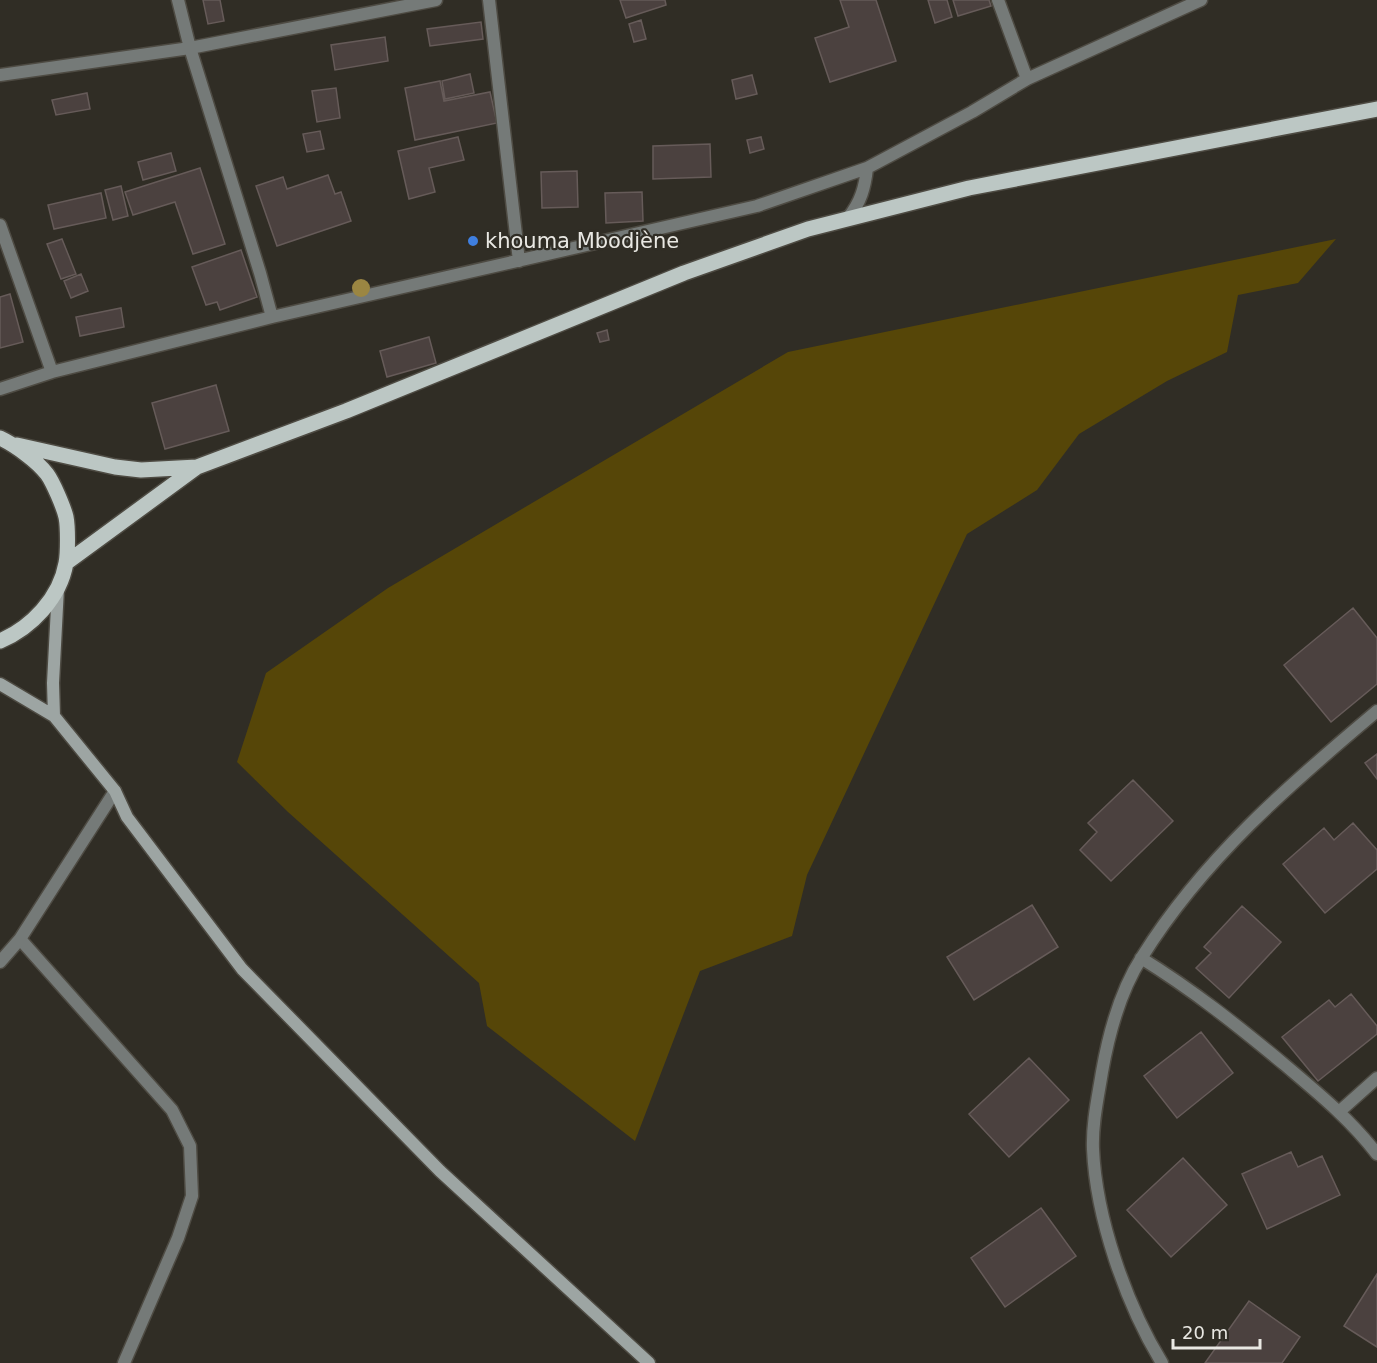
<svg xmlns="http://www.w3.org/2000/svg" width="1377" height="1363" viewBox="0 0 1377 1363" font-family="'DejaVu Sans',sans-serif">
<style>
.green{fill:#564608}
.building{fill:#4b413f;stroke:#665b59;stroke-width:1.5}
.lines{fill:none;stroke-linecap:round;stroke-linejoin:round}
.street-casing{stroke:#4e4b43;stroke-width:15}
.secondary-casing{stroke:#4e4b43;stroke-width:15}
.primary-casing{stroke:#4e4b43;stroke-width:18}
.street{stroke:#757a78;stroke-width:12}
.secondary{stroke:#9da5a3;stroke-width:12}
.primary{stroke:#bcc7c4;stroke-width:15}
.tree{fill:#9b8642}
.shop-dot{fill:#3f7fe0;stroke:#302d25;stroke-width:2}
.labels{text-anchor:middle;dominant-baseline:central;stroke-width:4.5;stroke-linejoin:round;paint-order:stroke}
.poi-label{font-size:21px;fill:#e9e8e3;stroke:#302d25;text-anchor:start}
</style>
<rect width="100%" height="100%" fill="#302d25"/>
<path class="green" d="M1336 239 1298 283 1238 295 1227 352 1167 381 1079 434 1037 490 967 534 807 875 792 936 700 971 635 1141 487 1026 479 983 288 812 237 762 266 673 388 588 788 352Z"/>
<path class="building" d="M203 0H220L224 21 208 24Z
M620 0H665L666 5 626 18Z
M840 0H876L896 61 830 82 815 38 849 27Z
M928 0H947L952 17 935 23Z
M953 0H989L991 6 958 16Z
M641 20 646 39 634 42 629 24Z
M481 22 483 39 430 46 427 29Z
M385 37 388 61 335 70 331 45Z
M470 74 474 93 445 99 442 81Z
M752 75 757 94 736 99 732 80Z
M440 81 444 101 490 92 497 123 415 140 405 88Z
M336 88 340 118 317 122 312 91Z
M87 93 90 109 56 115 52 100Z
M320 131 324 149 307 152 303 134Z
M458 137 464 160 429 168 435 192 409 199 398 151Z
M761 137 764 149 750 153 747 140Z
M710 144 711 177 653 179V146Z
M171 153 176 171 143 180 138 162Z
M200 168 225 244 193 254 175 202 133 215 125 192Z
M577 171 578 207 542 208 541 172Z
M328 175 335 194 341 192 351 221 277 246 256 186 283 177 287 189Z
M121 186 128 216 113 220 105 190Z
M642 192 643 221 606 223 605 193Z
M101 193 106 218 54 229 48 205Z
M62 239 76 274 61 279 47 244Z
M241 250 257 297 220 310 217 302 206 305 192 267Z
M81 274 88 291 71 298 64 281Z
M10 294 23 342 0 348V297Z
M121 308 124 327 80 336 76 317Z
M607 330 609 340 600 342 597 333Z
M429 337 436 363 387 377 380 351Z
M216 385 229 431 165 449 152 403Z
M1353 608 1377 638V684L1331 722 1284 665Z
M1377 754V779L1365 763Z
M1133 780 1173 821 1111 881 1080 850 1097 832 1088 823Z
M1353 823 1377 850V869L1325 913 1283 864 1324 828 1334 840Z
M1032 905 1058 947 974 1000 947 957Z
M1242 906 1281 942 1229 998 1196 968 1211 953 1204 947Z
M1351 994 1377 1026V1034L1318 1081 1282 1037 1329 1000 1335 1007Z
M1201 1032 1233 1073 1177 1118 1144 1076Z
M1029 1058 1069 1100 1009 1157 969 1114Z
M1291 1152 1298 1167 1322 1156 1340 1195 1267 1229 1242 1174Z
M1183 1158 1227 1205 1171 1257 1127 1210Z
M1041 1208 1076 1256 1005 1307 971 1258Z
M1377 1274V1347L1344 1326Z
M1249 1301 1300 1337 1282 1363H1205Z"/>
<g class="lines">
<defs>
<path id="street" d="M178 0 190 48 260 273 272 317
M489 0 519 261
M998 0 1027 79
M0 75 190 48 436 0
M848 218C861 202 865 187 867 168L972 112 1027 79 1201 0
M0 225 52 372
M0 389 52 372 272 317 757 206 867 168
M20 939 172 1110 190 1146 192 1196 178 1238 124 1363
M1141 958C1193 990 1238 1026 1285 1065 1318 1093 1350 1119 1377 1154
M0 962 20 939 115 791
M1340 1111 1377 1078
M1162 1363C1126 1304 1096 1218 1093 1149 1092 1123 1098 1097 1102 1072 1109 1032 1120 991 1142 957 1203 859 1290 784 1377 711"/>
<path id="secondary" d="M0 684 54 716 115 791 127 817 242 969 440 1171 649 1363
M54 716 53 683 58 588"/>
<path id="primary" d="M0 438C15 445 37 461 47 474 53 482 64 508 66 517 68 527 68 553 66 563 60 598 31 628 0 641
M17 445 115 467 141 470 197 467
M66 563 197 467 346 411 684 273 808 229 969 188 1377 109"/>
</defs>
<use href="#street" class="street-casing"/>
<use href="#secondary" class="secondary-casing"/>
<use href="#primary" class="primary-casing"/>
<use href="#street" class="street"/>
<use href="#secondary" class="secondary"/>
<use href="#primary" class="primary"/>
</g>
<circle class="tree" cx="361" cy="288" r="9"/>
<circle class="shop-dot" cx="473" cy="241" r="6"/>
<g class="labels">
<g class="poi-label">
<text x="485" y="241">khouma Mbodjène</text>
</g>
</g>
<path d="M1173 1339v9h87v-9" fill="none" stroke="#e9e8e3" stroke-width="3"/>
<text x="1182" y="1339" font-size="18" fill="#e9e8e3" stroke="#302d25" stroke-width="4.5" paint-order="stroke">20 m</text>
</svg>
